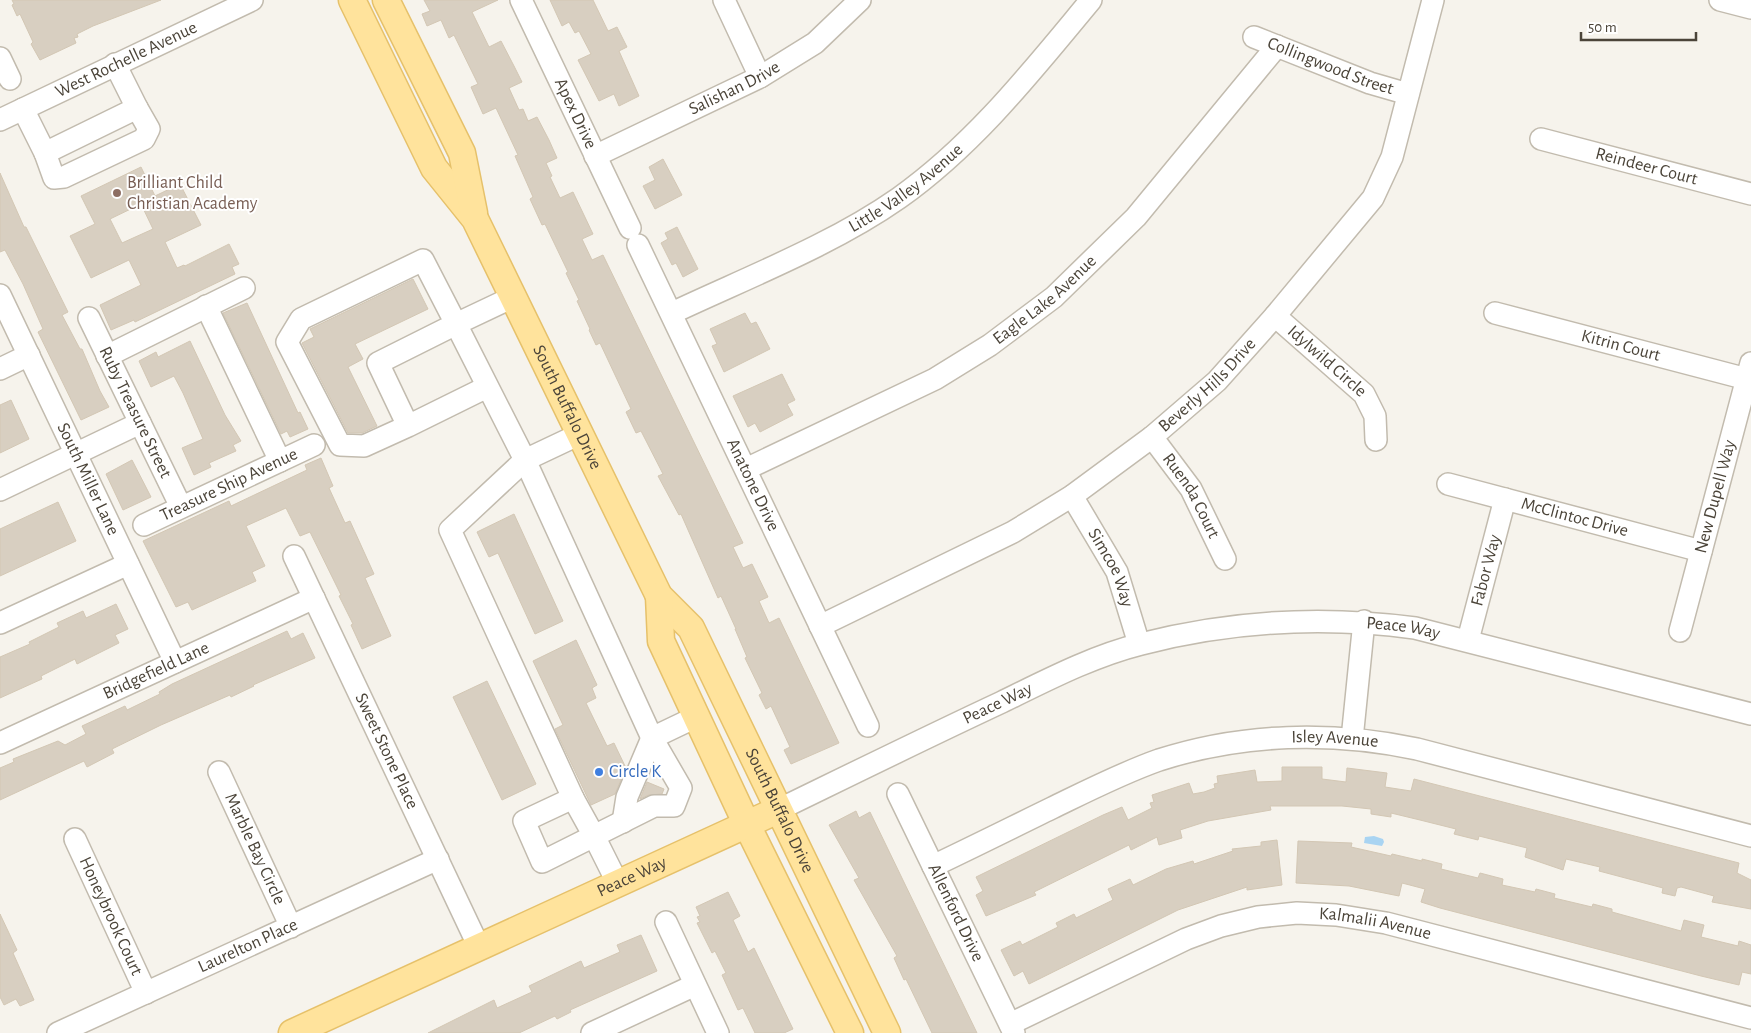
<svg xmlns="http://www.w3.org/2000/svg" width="1751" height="1033" viewBox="0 0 1751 1033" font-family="'Alegreya Sans',sans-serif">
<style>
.water{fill:#a9d4f2}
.building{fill:#d8cfc1;stroke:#d3c7b4;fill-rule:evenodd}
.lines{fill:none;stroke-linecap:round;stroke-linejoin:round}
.minor-casing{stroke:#c2bbae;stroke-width:24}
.major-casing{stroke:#e6c16a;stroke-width:29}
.minor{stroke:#fff;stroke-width:21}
.major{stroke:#ffe39c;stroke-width:26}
.education-dot{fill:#8d6e63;stroke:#fff;stroke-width:2}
.shop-dot{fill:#3f7fe0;stroke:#fff;stroke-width:2}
.labels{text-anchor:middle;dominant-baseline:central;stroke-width:4;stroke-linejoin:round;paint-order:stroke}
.street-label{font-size:18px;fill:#4b4439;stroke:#fff}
.education-label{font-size:18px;fill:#785e54;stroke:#fff;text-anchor:start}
.shop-label{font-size:18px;fill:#366cbe;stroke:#fff;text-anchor:start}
</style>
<rect width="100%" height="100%" fill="#f6f3ec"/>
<path class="water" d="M1374 836 1383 839 1384 842 1382 846 1364 843 1365 837Z"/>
<path class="building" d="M12 0H161L93 26 77 34 78 37 74 38 76 43 40 60 31 44 33 42 20 14 17 16 12 5 14 4Z
M424 0H498L472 12 489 47 501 41 514 66 522 82 509 88 519 110 523 109 528 121 537 117 549 140 557 158 546 163 552 176 550 177 560 198 573 192 593 234 582 239 592 260 603 255 743 543 733 547 743 568 752 564 768 597 759 601 769 623 779 618 839 743 791 764 784 750 790 747 771 706 766 709 759 695 762 693 745 658 747 657 735 629H736L721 596 718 598 681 514 679 515 658 476 663 474 641 431 636 433 626 412 631 409 600 343 596 345 589 330 590 329 577 301 579 300 566 273 568 272 545 224 542 225 530 199 533 197 515 156 518 155 496 108 483 114 471 87 478 84 454 35 449 38 441 20 427 26 422 14 430 11Z
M550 0H593L608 31 617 27 627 47 619 51 639 96 619 106 614 94 599 101 578 60 591 54 579 31 575 33 569 22 562 26Z
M663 159 682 195 655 209 643 186 655 180 649 167Z
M141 167 155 196 180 184 201 225 165 242 177 268 184 265 185 266 229 244 239 264 232 267 235 274 135 322 134 320 111 330 100 305 141 285 129 260 91 278 70 236 95 224 81 196ZM141 204 153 229 122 243 110 219Z
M0 173 24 227H26L68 312 62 315 80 349H82L100 391 109 407 81 420 38 332 43 329 23 284 5 250 0 252Z
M677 227 698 269 683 277 676 263 672 265 661 243 668 239 665 233Z
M413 279 428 309 355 344 363 359 348 367 377 426 362 433H348L302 343 314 337 310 329Z
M247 303 298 413 300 412 308 429 290 437 287 431 281 434 223 313Z
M745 313 751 324 756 322 770 349 724 372 712 346 717 344 710 329Z
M190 341 225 415 241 441 233 445 236 451 209 463 211 467 194 475 182 448 203 439 183 393 174 376 151 387 139 361 156 352 158 357Z
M782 374 795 400 787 404 793 415 760 432 755 423 748 427 733 396Z
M11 400 29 439 0 453V405Z
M321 458 333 486 329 488 345 523 350 521 374 574 365 578 391 636 362 649 351 625 353 624 339 596 341 595 310 532 300 536 286 508 246 526 265 566 252 572 256 581 192 610 188 602 176 607 143 541 229 501 231 506 307 470 305 465Z
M132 460 151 497 123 510 106 474Z
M58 502 76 541 0 576V529Z
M514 514 563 621 535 634 498 553 489 557 477 532Z
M116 604 128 629 115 635 119 643 77 664 75 659 41 676 42 679 0 698V657L30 644 29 642 59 627 57 623 83 611 86 618Z
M287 631 291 639 303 633 315 658 253 685 254 686 231 697 230 695 161 725 112 749 114 753 87 767 84 761 0 800V768L14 762 13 759 58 741 65 745 86 734 82 726 125 706 127 710 160 694 159 692 172 684Z
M576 640 597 685 592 688 596 698 586 703 607 746 614 743 626 768 615 794 591 805 555 729 563 725 533 661Z
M487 681 536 784 502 800 453 697Z
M1282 767H1322V779L1346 782 1347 768 1387 773 1385 787 1411 791 1414 779 1739 863 1737 873 1751 880V909L1712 902 1714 896 1681 887 1677 888 1675 896 1662 893 1663 888 1599 871 1600 867 1566 859 1563 870 1525 857 1527 848 1479 836 1478 840 1454 834 1456 829 1420 820 1391 813V817L1371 814V809L1342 806H1270L1271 810 1208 821 1180 830 1182 838 1159 845 1157 837 1131 850 1129 845 1034 892 1036 895 986 916 976 895 983 891 976 877 1103 815 1122 807 1128 820 1152 808 1150 803 1154 802 1152 795 1189 783 1193 794 1204 792 1215 788 1214 784 1218 783 1217 776 1255 770 1257 782 1282 781Z
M647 782 664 789 662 794 649 795 640 799Z
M856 811 859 818 870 812 977 1033H932L906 979 904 980 894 958 897 956 854 880 859 878 829 825Z
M1277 840 1282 885 1247 890V887L1178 910 1029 984 1023 971 1014 976 1001 950 1020 941 1022 945 1058 927 1056 923 1074 914 1076 918 1113 900 1108 889 1130 879 1133 885 1166 869 1193 861 1194 864 1233 851 1232 849 1261 846V842Z
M1298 841 1352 843 1351 847 1391 856 1392 854 1422 861V859L1442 864 1441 869 1478 878 1480 873 1503 879 1502 885 1535 892 1536 889 1555 894 1554 898 1592 907 1593 904 1612 909V912L1681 931 1684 920 1704 925 1701 937 1738 946 1739 941 1751 945V974L1742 972 1739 985 1701 976 1440 908 1421 902 1425 889 1402 883 1399 896 1349 886 1296 883Z
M728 892 740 916 733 920 748 952 754 948 793 1029 784 1033H755L743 1008 738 1010 722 975 726 973 715 951 712 953 697 923 700 922 697 917 700 916 696 907Z
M0 914 17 950 13 953 34 1000 20 1006 16 999 4 1005 0 997Z
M641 935 657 971 570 1010 571 1012 557 1019 555 1016 519 1033H428L494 1000 497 1008 532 992 529 986 581 961 584 968 620 952 617 945Z"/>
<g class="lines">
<defs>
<g id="minor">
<path id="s1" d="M521 0 630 228"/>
<path d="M724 0 760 77"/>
<path d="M1720 0 1751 8"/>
<path id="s2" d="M1254 37 1370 83 1408 94"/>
<path d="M0 58 10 79"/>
<path d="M23 109 45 153 137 108 115 64"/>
<path id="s3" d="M0 120 252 0"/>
<path id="s4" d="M1541 139 1751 194"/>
<path d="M45 153 54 178 64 177 144 139 149 129 137 108"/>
<path id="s5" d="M595 156 760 77 815 43 860 0"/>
<path id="s6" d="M638 245 868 726"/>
<path id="s7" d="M0 295 175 662"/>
<path d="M513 297 456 324 525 460 450 530 573 798 524 821 542 862 594 836 618 884"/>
<path d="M206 306 280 461"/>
<path id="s8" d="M672 313C746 278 832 245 899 198 975 144 1032 71 1091 0"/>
<path id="s9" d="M1495 313 1747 379"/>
<path id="s10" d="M1275 316 1364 394 1375 416 1376 440"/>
<path id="s11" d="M89 318 181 507"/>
<path d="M107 356 244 288"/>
<path d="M0 369 29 355"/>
<path d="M408 426 364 446 340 445 287 342 301 319 423 260 456 324 378 363 408 426 487 387"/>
<path d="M580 434 525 460 652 738 698 716"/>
<path id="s12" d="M1152 437 1191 489 1225 559"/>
<path id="s13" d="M746 469 935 379 990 345 1054 297 1136 217 1277 46"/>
<path id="s14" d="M1448 484 1701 551"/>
<path d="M0 490 140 423"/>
<path id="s15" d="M1072 496 1117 572 1139 644"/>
<path id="s16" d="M144 525 314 445"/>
<path id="s17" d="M294 556 479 947"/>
<path d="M0 623 128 564"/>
<path id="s18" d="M820 626 1013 532 1072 496 1152 437 1217 381 1275 316 1373 198 1392 157 1433 0"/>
<path id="s19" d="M1680 631 1751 363"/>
<path id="s20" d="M1468 640 1505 499"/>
<path d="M1352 739 1364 621"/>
<path id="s21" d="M0 743 314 598"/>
<path id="s22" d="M219 772 291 927"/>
<path id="s23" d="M898 794 1014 1033"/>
<path d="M573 798 594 836 654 806H674L681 788 652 738"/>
<path id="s24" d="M778 810C852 774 927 737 1002 702 1047 680 1093 656 1141 644 1230 621 1324 616 1415 628L1751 714"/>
<path d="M623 822 627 797 652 738"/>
<path id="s25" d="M75 839 146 993"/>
<path id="s26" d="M933 866C973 847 1013 827 1052 808 1087 791 1122 773 1159 760 1243 733 1332 731 1417 749L1751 836"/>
<path d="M666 922 718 1033"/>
<path id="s27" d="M1010 1024 1186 939 1221 926 1258 917 1297 913 1336 915 1386 923 1751 1018"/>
<path id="s28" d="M58 1033 438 859"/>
<path d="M592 1033 695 985"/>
</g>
<g id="major">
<path id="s29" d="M352 0 434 168 475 219 659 596 691 628 887 1033"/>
<path d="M386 0 462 153 474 213"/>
<path d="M659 596 661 641 747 825 850 1033"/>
<path id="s30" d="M292 1033 778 810"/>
</g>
</defs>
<use href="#minor" class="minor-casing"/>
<use href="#major" class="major-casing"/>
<use href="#minor" class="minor"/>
<use href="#major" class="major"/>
</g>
<circle class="education-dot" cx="117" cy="193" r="5"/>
<circle class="shop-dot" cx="599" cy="772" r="5"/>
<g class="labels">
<g class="street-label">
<text stroke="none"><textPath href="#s3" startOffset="140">West Rochelle Avenue</textPath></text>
<text stroke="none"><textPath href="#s2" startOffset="82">Collingwood Street</textPath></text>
<text stroke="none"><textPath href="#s5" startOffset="155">Salishan Drive</textPath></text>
<text stroke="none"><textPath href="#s1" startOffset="126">Apex Drive</textPath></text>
<text stroke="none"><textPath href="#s4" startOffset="109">Reindeer Court</textPath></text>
<text stroke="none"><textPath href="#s8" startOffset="266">Little Valley Avenue</textPath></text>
<text stroke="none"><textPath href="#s13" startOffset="345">Eagle Lake Avenue</textPath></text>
<text stroke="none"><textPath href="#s9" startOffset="130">Kitrin Court</textPath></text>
<text stroke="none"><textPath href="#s10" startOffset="69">Idylwild Circle</textPath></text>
<text stroke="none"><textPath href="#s18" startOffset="459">Beverly Hills Drive</textPath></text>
<text stroke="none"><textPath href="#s29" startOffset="462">South Buffalo Drive</textPath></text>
<text stroke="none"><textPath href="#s11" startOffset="105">Ruby Treasure Street</textPath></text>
<text stroke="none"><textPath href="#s7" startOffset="204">South Miller Lane</textPath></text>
<text stroke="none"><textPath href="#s16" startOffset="94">Treasure Ship Avenue</textPath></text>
<text stroke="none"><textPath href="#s6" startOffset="266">Anatone Drive</textPath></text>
<text stroke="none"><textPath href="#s12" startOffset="71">Ruenda Court</textPath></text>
<text stroke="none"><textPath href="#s19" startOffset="139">New Dupell Way</textPath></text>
<text stroke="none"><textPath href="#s14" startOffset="131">McClintoc Drive</textPath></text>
<text stroke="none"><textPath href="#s15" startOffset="82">Simcoe Way</textPath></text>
<text stroke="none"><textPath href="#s20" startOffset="72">Fabor Way</textPath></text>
<text stroke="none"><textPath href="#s24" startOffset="664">Peace Way</textPath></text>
<text stroke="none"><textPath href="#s21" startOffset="172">Bridgefield Lane</textPath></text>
<text stroke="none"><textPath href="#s24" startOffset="244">Peace Way</textPath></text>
<text stroke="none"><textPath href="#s26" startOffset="428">Isley Avenue</textPath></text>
<text stroke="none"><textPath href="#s17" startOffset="216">Sweet Stone Place</textPath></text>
<text stroke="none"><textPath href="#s29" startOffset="920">South Buffalo Drive</textPath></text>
<text stroke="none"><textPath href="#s22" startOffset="85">Marble Bay Circle</textPath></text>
<text stroke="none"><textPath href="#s30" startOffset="374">Peace Way</textPath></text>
<text stroke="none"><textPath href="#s23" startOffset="132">Allenford Drive</textPath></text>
<text stroke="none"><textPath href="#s25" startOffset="85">Honeybrook Court</textPath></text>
<text stroke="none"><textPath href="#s27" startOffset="389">Kalmalii Avenue</textPath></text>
<text stroke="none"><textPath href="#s28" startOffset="209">Laurelton Place</textPath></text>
</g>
<g class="education-label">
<text x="127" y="183">Brilliant Child<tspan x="127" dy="21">Christian Academy</tspan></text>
</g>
<g class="shop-label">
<text x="609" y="772">Circle K</text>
</g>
</g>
<path d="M1581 32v8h115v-8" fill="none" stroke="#4b4439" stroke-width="2.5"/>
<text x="1588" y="32" font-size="15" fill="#4b4439" stroke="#ffffff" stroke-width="4" paint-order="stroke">50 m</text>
</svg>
